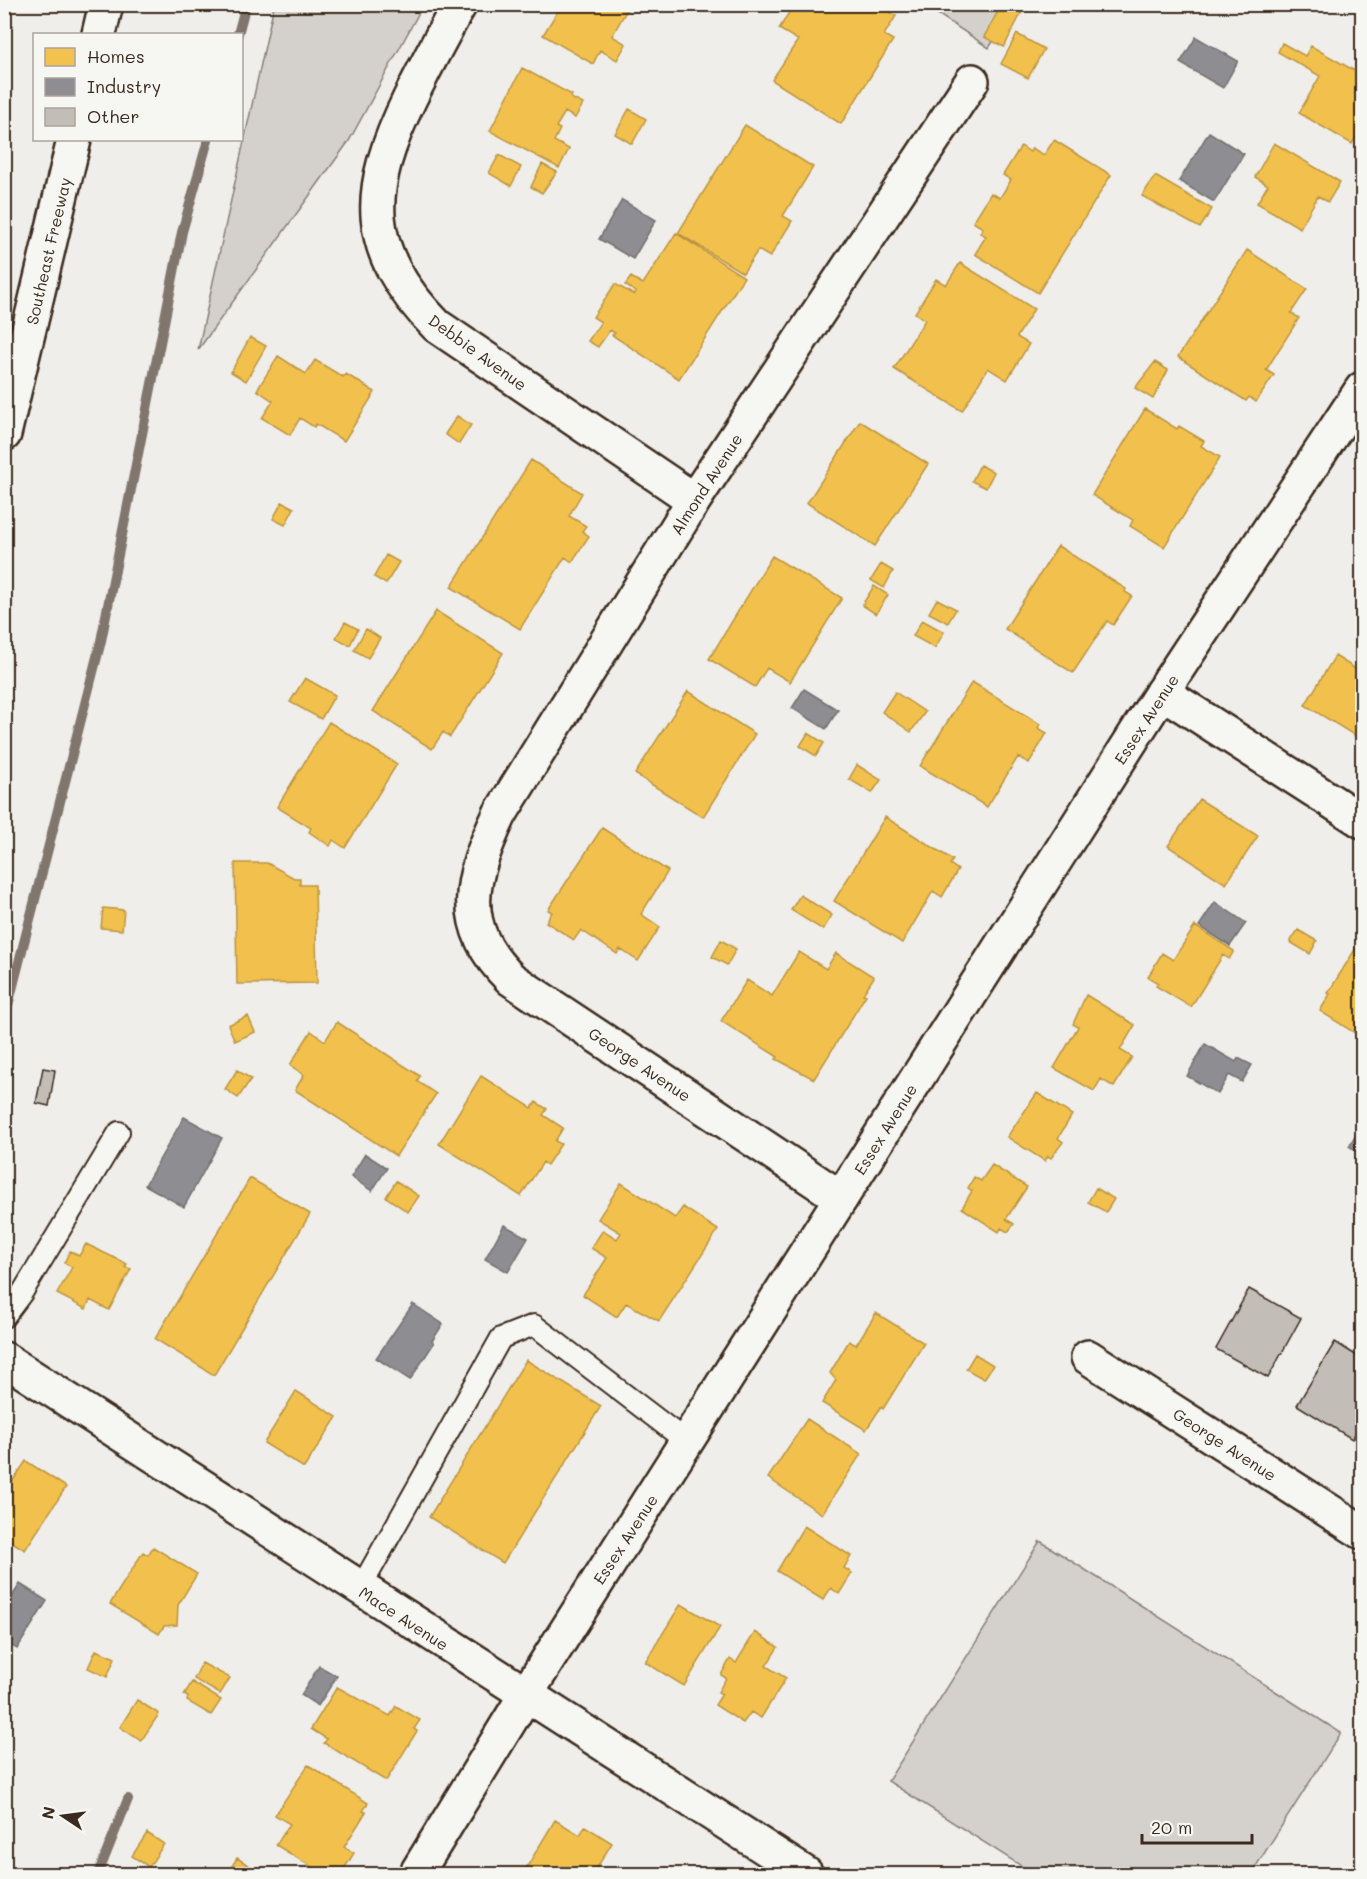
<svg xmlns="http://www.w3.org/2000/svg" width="1367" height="1879" viewBox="0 0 1367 1879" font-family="Mali,sans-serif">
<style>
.green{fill:#d4d1cc;stroke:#887e75;stroke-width:1.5}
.homes{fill:#f2c14e;stroke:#bb9440;stroke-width:1.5}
.industry{fill:#8d8d92;stroke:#746f6f;stroke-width:1.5}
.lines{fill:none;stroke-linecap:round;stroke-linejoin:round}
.stream{stroke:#81766d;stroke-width:10}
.building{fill:#c2bdb7;stroke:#3b2a1e;stroke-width:1.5}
.service-casing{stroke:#3b2a1e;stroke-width:24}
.minor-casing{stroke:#3b2a1e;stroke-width:38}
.tertiary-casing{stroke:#3b2a1e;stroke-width:38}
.secondary-casing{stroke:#3b2a1e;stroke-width:38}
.motorway-casing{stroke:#3b2a1e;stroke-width:38}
.service{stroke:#f6f6f2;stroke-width:20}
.minor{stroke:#f6f6f2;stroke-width:33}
.tertiary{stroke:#f6f6f2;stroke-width:33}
.secondary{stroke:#f6f6f2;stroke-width:33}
.motorway{stroke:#f6f6f2;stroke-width:33}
.labels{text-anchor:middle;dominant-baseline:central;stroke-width:6;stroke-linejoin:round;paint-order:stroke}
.street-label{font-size:16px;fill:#3b2a1e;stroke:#f6f6f2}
</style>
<rect width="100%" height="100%" fill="#efeeea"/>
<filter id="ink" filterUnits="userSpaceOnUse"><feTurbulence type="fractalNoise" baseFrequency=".0167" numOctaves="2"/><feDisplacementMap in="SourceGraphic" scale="12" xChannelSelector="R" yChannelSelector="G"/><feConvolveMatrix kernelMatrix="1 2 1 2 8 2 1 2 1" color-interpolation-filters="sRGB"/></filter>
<g filter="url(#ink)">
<path class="green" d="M274 5H423L349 141 198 350Z
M924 5H1016L989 48Z
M1040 1541 1341 1733 1251 1874H1034L888 1781Z"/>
<path class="homes" d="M562 4 629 6 612 36 626 44 617 60 600 50 593 64 543 35Z
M794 4H877L896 16 884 35 893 40 841 124 772 80 798 40 779 29Z
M1002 4H1026L1004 47 984 37Z
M1017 34 1044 49 1028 78 1001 64Z
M1282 43 1305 56 1311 46 1362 75V127L1352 144 1299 113 1320 76 1278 52Z
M522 68 572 95 571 98 583 104 575 118 565 112 556 127 560 129 554 141 569 149 559 168 490 131Z
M629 109 646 119 632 144 615 134Z
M745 125 813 167 783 216 792 221 770 257 758 250 743 273 678 233Z
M1054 140 1111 175 1038 293 975 254 986 236 980 233 983 228 973 222 991 193 1000 198 1011 180 1003 175 1021 146 1030 152 1032 148 1044 155Z
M1274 143 1340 182 1328 202 1318 196 1300 228 1257 203 1268 185 1255 177Z
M499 155 521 167 511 186 489 173Z
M542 164 557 172 542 193 531 187Z
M1155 176 1212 209 1200 228 1142 196Z
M676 233 744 277 679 379 612 335 615 333 610 330 598 347 588 341 601 322 593 317 615 284 634 295 636 292 625 285 631 277 643 284Z
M1247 250 1307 289 1291 313 1299 318 1266 370 1274 375 1256 402 1249 397 1246 401 1178 357Z
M960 263 1034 309 1017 337 1029 344 1007 380 988 368 962 411 894 369 925 320 915 313 936 279 946 285Z
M250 337 266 346 246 381 231 372Z
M278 356 306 374 315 360 343 377 346 374 375 392 344 441 316 424 314 427 300 418 290 435 262 418 273 401 257 390Z
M1155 362 1168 370 1153 399 1135 388Z
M1145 409 1177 429 1179 426 1204 441 1201 446 1220 457 1164 547 1130 526 1133 520 1092 495Z
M457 416 471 425 459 444 445 434Z
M860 421 928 464 875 546 807 503Z
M531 460 582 493 569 516 586 526 582 531 589 536 572 562 565 557 520 629 451 587Z
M980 465 994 472 986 488 972 481Z
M282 502 294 508 285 525 273 519Z
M1058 546 1126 589 1125 592 1132 596 1113 625 1107 621 1073 673 1005 629Z
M386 555 399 562 386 584 374 577Z
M772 556 842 598 790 682 767 668 755 687 709 659Z
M881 564 893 571 884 588 871 580Z
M874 586 888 595 876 614 862 605Z
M937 599 956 609 948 623 929 613Z
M436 611 503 653 450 737 443 732 432 749 373 711Z
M922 620 944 632 935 648 913 636Z
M345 622 358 629 350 645 336 638Z
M366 629 380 638 368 658 354 650Z
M1335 656 1362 673V740L1305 705Z
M305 678 335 695 321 719 290 702Z
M972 682 1040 724 1038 728 1047 733 1029 763 1018 757 987 807 920 766Z
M688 691 755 734 703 817 635 774Z
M895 692 925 712 911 732 882 712Z
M329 722 397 764 345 848 333 840 330 846 309 832 311 828 277 807Z
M808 733 824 743 816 756 800 746Z
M857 765 881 780 872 793 849 779Z
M1199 799 1258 836 1226 884 1168 846Z
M885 817 953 860 950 864 958 870 942 897 933 891 902 943 834 901Z
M602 828 668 871 641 914 660 927 638 961 620 949 617 954 581 930 574 940 546 922 552 912 548 910Z
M235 863H267L294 878H300V885H315L317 983 237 984Z
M800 895 832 915 823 930 791 910Z
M103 908 124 910 122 930 101 928Z
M1195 926 1234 951 1229 959 1223 955 1191 1007 1156 986 1158 983 1148 977 1162 953 1173 960Z
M1298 930 1317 941 1310 954 1290 942Z
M721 940 736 949 727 965 712 957Z
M1359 943 1362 945 1361 1037 1320 1011 1330 994 1328 993Z
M799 952 826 969 836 953 874 977 863 994 866 995 814 1079 776 1059 778 1057 721 1021 747 980 772 996Z
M1086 995 1135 1025 1120 1050 1132 1057 1114 1087 1101 1079 1094 1091 1054 1068 1078 1027 1073 1024Z
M248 1016 255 1032 235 1041 228 1025Z
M337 1022 420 1076 417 1081 436 1094 396 1156 295 1090 304 1075 290 1065 311 1031 325 1041Z
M237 1070 251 1079 238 1098 225 1089Z
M481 1076 532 1108 536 1102 547 1109 543 1115 563 1128 555 1141 561 1144 547 1165 543 1162 521 1196 439 1144Z
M1037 1093 1072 1115 1058 1138 1063 1142 1051 1158 1048 1156 1045 1161 1007 1137Z
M992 1165 1027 1187 1006 1219 1014 1224 1008 1232 1001 1228 999 1232 962 1208 972 1191 968 1188 974 1177 981 1181Z
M250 1178 310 1214 214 1375 155 1339Z
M396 1181 419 1196 408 1212 386 1197Z
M621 1183 675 1218 683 1207 718 1230 659 1321 626 1303 617 1317 583 1295 607 1258 591 1248 603 1230 617 1239 621 1233 598 1219Z
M1096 1188 1114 1199 1106 1212 1088 1202Z
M86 1244 127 1264 125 1267 131 1269 109 1310 90 1300 86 1309 57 1294 72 1267 64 1263 70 1251 79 1256Z
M876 1313 924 1343 883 1409 881 1407 866 1430 822 1403 836 1380 830 1373 849 1341 856 1345Z
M975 1354 993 1365 984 1379 966 1369Z
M526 1360 601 1406 503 1563 429 1517Z
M296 1391 337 1417 304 1468 264 1443Z
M807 1419 861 1454 822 1514 768 1478Z
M26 1461 66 1487 25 1550 4 1537V1494Z
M804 1526 851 1556 844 1568 852 1573 839 1594 831 1588 823 1600 777 1571Z
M153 1547 197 1574 178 1605 177 1625 164 1626 159 1634 110 1604 143 1552 148 1555Z
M681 1604 720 1627 684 1686 645 1662Z
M755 1632 778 1647 766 1666 786 1678 761 1718 751 1712 743 1723 715 1705 722 1694 718 1692 726 1678 721 1675 730 1659 736 1663Z
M96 1650 115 1658 107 1677 88 1668Z
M202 1663 230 1678 220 1694 194 1679Z
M192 1682 221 1700 211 1715 187 1701 188 1697 184 1695Z
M337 1687 390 1716 396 1706 420 1720 414 1729 417 1731 386 1781 324 1743 327 1739 311 1729Z
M137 1700 159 1714 141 1741 120 1727Z
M308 1765 368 1803 363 1811 366 1812 344 1847 354 1853 341 1874H323L276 1845 290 1824 275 1815Z
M555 1820 580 1835 585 1826 612 1843 593 1874H531L525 1870Z
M147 1833 164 1844 149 1867 132 1856Z
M237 1858 263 1874H227Z"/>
<path class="industry" d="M1196 37 1238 61 1223 88 1180 63Z
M1209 132 1244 154 1214 202 1179 181Z
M622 200 656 220 633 259 599 239Z
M804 689 838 710 826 729 792 708Z
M1215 902 1246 923 1230 946 1199 926Z
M1205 1044 1236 1062 1238 1058 1252 1065 1242 1082 1229 1075 1218 1094 1187 1076Z
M184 1117 222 1138 184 1207 145 1185Z
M1362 1126V1155L1349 1146Z
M365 1154 387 1168 372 1191 351 1177Z
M504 1225 528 1238 508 1272 485 1259Z
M413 1304 443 1324 432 1341 434 1343 410 1380 376 1358Z
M20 1584 47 1601 17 1649 4 1641V1609Z
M319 1666 337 1676 318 1706 301 1695Z"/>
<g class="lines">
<path class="stream" d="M238 34 246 4
M4 1021 101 641 182 232 208 140
M98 1874 128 1799"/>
</g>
<path class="building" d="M43 1068 55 1070 49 1106 36 1103Z
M1362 1203V1216L1356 1213Z
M1249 1289 1301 1318 1268 1378 1216 1349Z
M1335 1342 1362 1359V1421L1352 1439 1297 1405Z"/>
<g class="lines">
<defs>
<path id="service" d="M4 1317 22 1293 119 1132
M360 1589 501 1338 534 1325 687 1442"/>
<path id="minor" d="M460 4C442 35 426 66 410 98 365 190 361 249 437 326L694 500
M1162 692 1362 821
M841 1198 511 979C456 925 470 878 500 814L694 500 972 81
M1088 1357 1362 1532
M416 1874 525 1696"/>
<path id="tertiary" d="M525 1696 1162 692 1362 389"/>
<path id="secondary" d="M4 1359 806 1874"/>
<path id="motorway" d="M99 34 106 4
M4 434 74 140"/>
</defs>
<use href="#service" class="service-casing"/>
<use href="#minor" class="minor-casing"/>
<use href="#tertiary" class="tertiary-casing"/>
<use href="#secondary" class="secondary-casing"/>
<use href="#motorway" class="motorway-casing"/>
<use href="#service" class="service"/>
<use href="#minor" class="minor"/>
<use href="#tertiary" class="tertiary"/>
<use href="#secondary" class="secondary"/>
<use href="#motorway" class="motorway"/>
</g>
</g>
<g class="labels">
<g class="street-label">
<text transform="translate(48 251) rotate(-77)">Southeast Freeway</text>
<text transform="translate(478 352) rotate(36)">Debbie Avenue</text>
<text transform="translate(706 484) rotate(-57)">Almond Avenue</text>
<text transform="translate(1146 719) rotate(-57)">Essex Avenue</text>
<text transform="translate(640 1064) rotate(34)">George Avenue</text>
<text transform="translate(885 1129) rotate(-58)">Essex Avenue</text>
<text transform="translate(1225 1444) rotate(33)">George Avenue</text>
<text transform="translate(625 1539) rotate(-57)">Essex Avenue</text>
<text transform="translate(404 1618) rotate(33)">Mace Avenue</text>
</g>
</g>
<rect width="1367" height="1879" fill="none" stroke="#f6f6f2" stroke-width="24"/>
<rect x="12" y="12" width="1343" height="1855" fill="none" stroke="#3b2a1e" stroke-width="2" filter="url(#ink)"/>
<rect x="33" y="33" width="210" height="108" fill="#f6f6f2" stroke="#aba49d" stroke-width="1.5"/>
<rect x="45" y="48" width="30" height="18" fill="#f2c14e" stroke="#aba49d" stroke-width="1.5"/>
<text x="87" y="63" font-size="18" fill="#3b2a1e">Homes</text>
<rect x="45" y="78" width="30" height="18" fill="#8d8d92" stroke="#aba49d" stroke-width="1.5"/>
<text x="87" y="93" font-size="18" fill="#3b2a1e">Industry</text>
<rect x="45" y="108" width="30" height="18" fill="#c2bdb7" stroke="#aba49d" stroke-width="1.5"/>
<text x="87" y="123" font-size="18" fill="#3b2a1e">Other</text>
<g transform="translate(63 1816) rotate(283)" stroke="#f6f6f2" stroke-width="4.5" paint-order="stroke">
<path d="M0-4.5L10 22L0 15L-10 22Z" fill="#3b2a1e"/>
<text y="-9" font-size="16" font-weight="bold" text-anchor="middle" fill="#3b2a1e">N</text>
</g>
<path d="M1142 1834v9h110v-9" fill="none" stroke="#3b2a1e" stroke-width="3"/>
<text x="1151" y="1834" font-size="18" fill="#3b2a1e" stroke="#f6f6f2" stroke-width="4.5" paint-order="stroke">20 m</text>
</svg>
